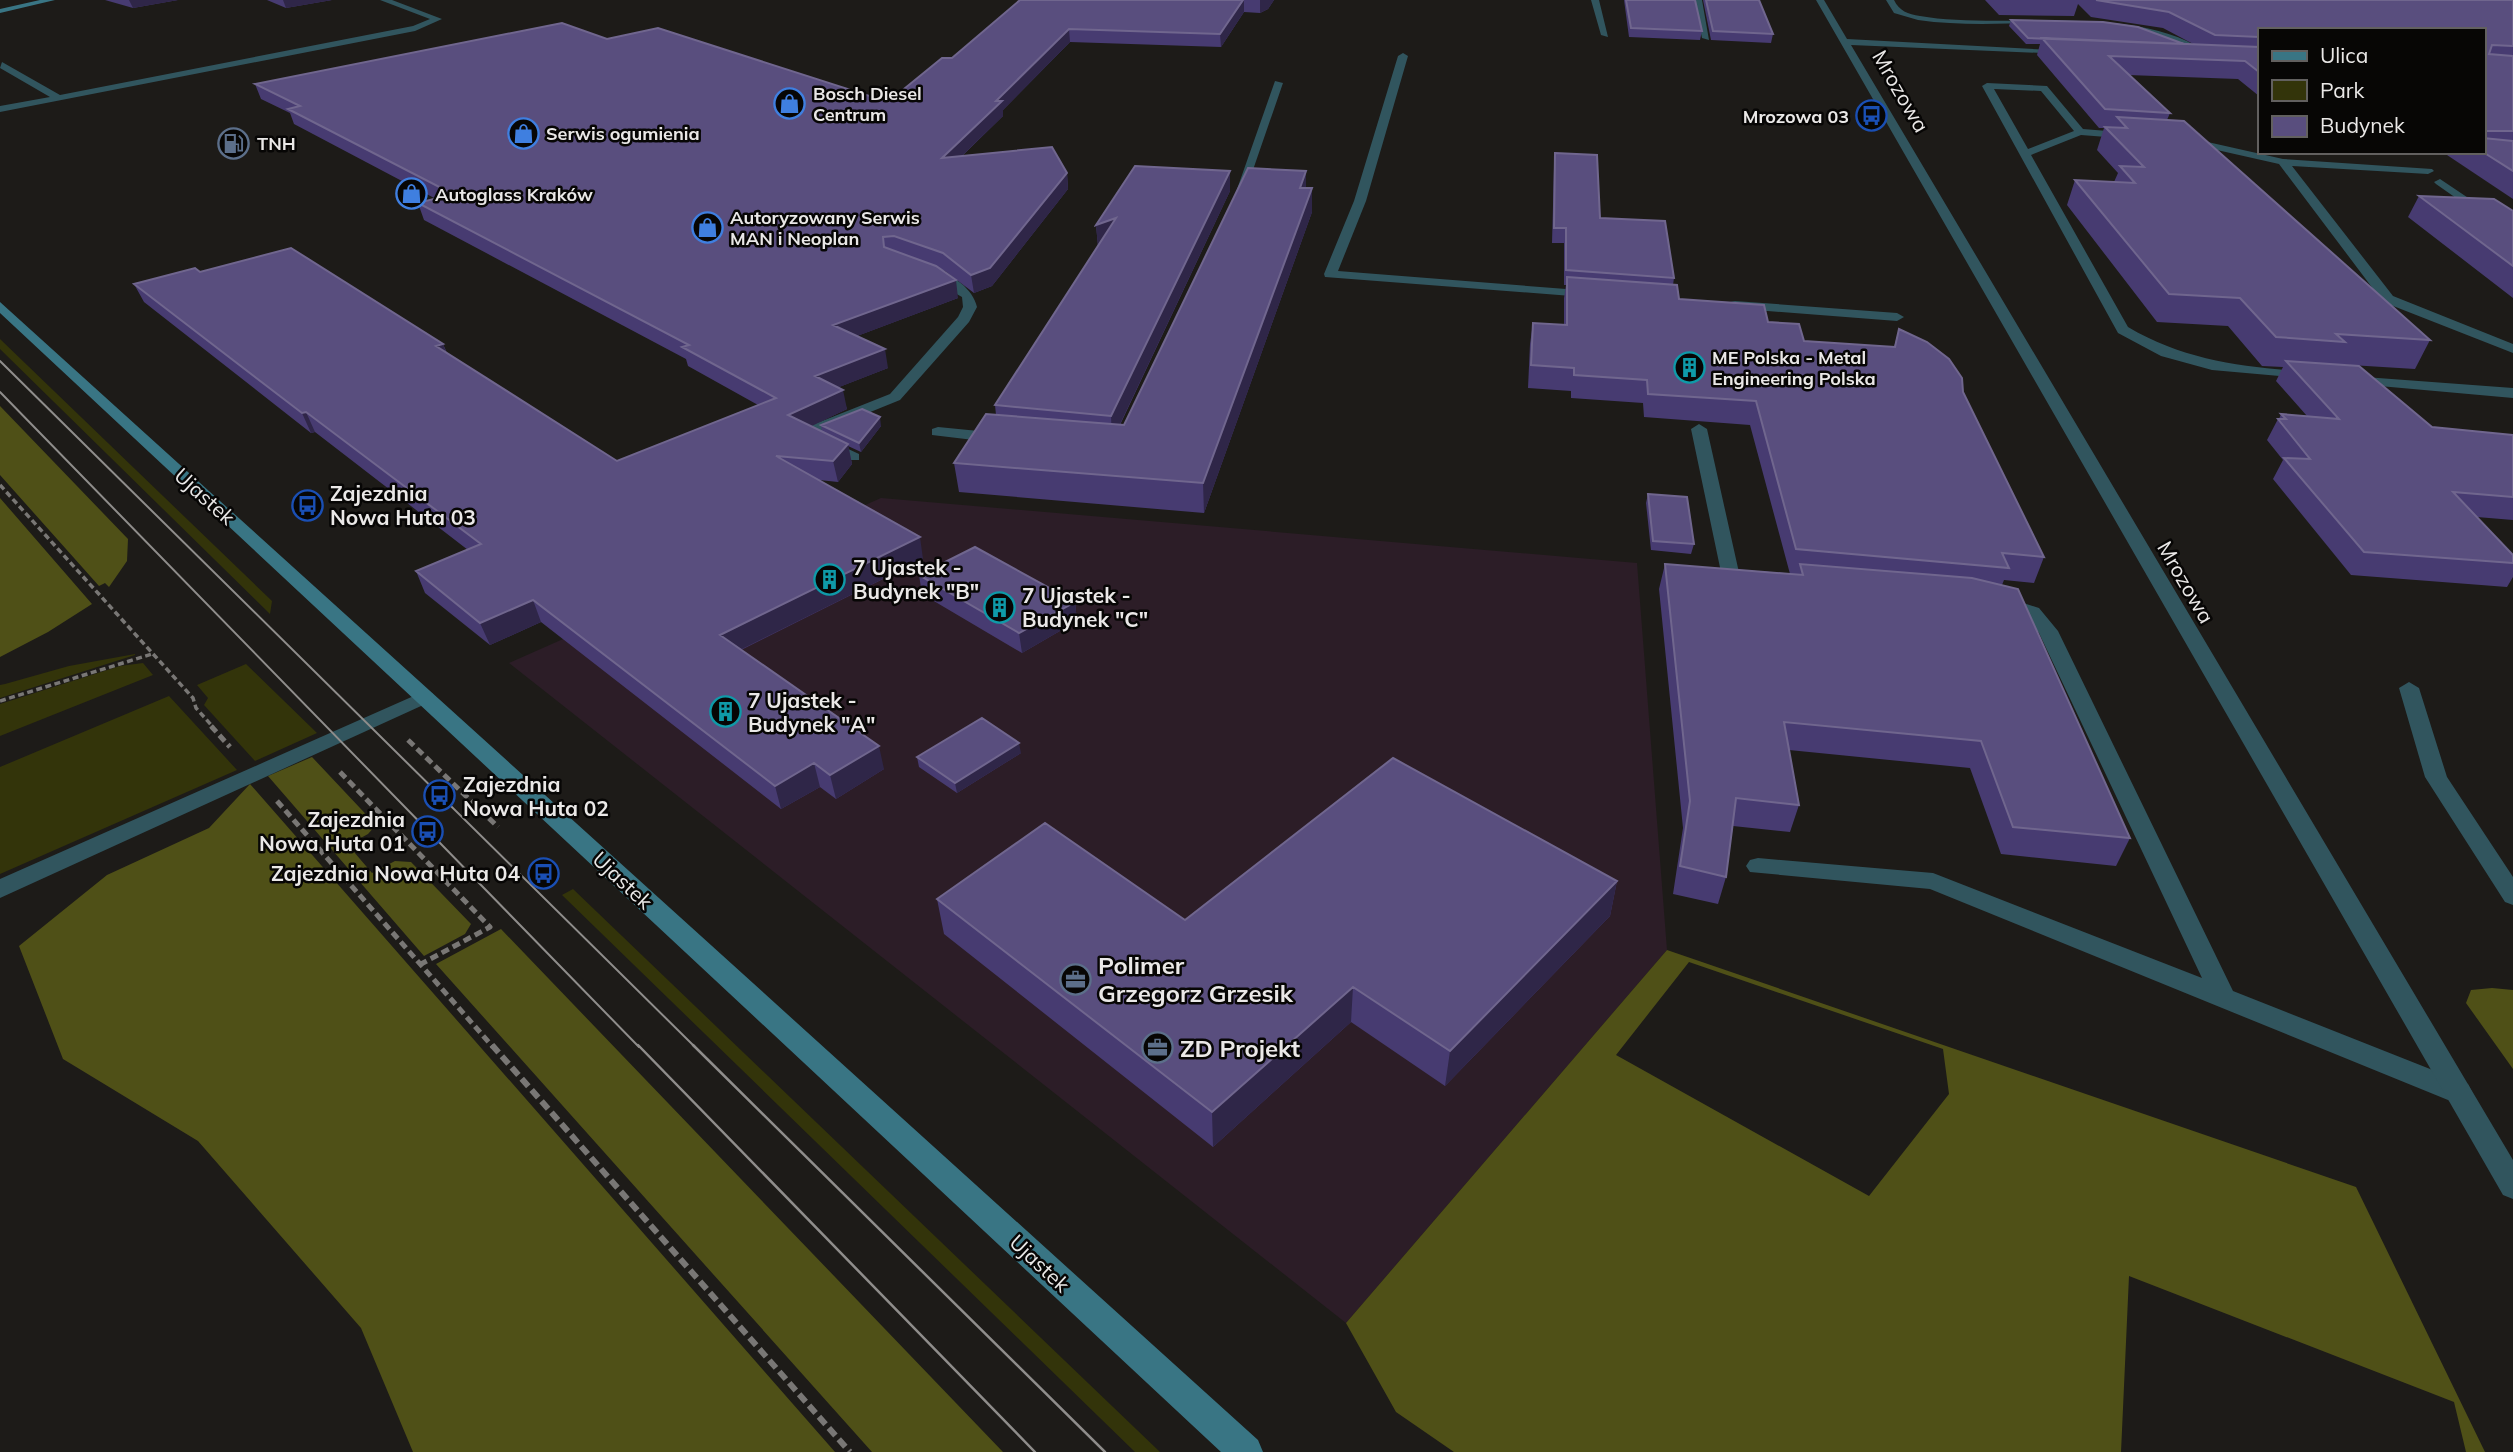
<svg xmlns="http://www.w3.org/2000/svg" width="2513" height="1452" viewBox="0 0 2513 1452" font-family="Mulish,sans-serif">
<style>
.commercial{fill:#2c1d27}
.green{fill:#33340a}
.forest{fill:#4f5017;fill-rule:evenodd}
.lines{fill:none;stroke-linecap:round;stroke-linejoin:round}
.path-far2{stroke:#797775;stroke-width:3.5;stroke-dasharray:6 3.5;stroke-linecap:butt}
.path-far1{stroke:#797775;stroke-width:5;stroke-dasharray:8 4.5;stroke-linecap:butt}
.path{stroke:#797775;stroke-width:6;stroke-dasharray:10 5;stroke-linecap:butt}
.lane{fill:#31555e;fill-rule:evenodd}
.street{fill:#31555e;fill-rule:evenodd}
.secondary{fill:#397584;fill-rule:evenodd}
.tram-far1{stroke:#8f8d8b;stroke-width:2}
.tram{stroke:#8f8d8b;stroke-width:2.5}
.wall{fill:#473b71}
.shaded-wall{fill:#2f2648}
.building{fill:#594e7e;stroke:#70668e;stroke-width:2}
.labels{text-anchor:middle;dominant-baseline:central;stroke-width:5;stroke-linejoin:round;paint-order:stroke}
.far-poi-label{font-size:18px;font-weight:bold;fill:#eae8e7;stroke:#070605;text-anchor:start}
.street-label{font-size:21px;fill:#eae8e7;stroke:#070605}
.poi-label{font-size:21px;font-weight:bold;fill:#eae8e7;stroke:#070605;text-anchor:start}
.near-poi-label{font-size:24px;font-weight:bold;fill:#eae8e7;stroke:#070605;text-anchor:start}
</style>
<rect width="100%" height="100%" fill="#1d1b18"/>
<path class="commercial" d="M881 498 1637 563 1667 950 1346 1323 509 663Z"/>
<path class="green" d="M0 339 272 601 270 614 0 349Z
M135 654V655L0 698V685L5 684 69 666Z
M143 663 153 675 0 736V704L120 666Z
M246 664 317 733 255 761 204 705 208 698 197 685Z
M169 696 237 770 0 874V767Z
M573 889 1160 1452H1135L562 895Z"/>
<path class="forest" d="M0 406 128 539 127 561 109 587 105 583 99 586 0 475Z
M0 498 92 604 48 632 0 657Z
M312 757 376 825 368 834 348 845 372 873 395 861 411 862 471 924 465 934 424 956 268 776Z
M250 784 835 1452H413L361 1328 198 1141 63 1059 19 946 107 875 209 828Z
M501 929 1003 1452H872L436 964Z
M1667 950 2356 1187 2485 1452H2466L2454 1402 2129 1276 2121 1452H1454L1396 1412 1346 1323ZM1689 962 1943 1049 1949 1094 1869 1196 1616 1055Z
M2492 988 2513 990V1069L2466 1003 2471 990Z"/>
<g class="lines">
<path class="path-far2" d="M0 485 193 698 196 708 213 727
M0 701 152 654"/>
<path class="path-far1" d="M211 726 230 747
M408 740 498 827
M340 772 490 927 421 964
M277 801 493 1047"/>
<path class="path" d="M492 1045 850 1452"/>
<path class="lane" d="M380 0H392L442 19 415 31 0 112V106L50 97 0 68 2 62 60 95 413 26 430 19Z
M1591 0H1599L1608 37 1601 35Z
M1694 0H1702L1709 40 1702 38Z
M1886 0H1894C1899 11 1908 14 1920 16 2003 31 2144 0 2212 57L2204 59C2119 1 2013 34 1918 20L1894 13Z
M1403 53 1408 56 1366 201 1338 271 1592 291 1597 292V298L1325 277 1324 274 1354 201 1398 56Z
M1275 81 1283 83 1245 193 1235 195Z
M1987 83 2047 86 2083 129 2132 133 2137 136 2132 139 2081 135 2031 155 2128 327C2185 361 2245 367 2309 372L2316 376 2314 379 2212 370 2161 356 2118 333 1982 86ZM1994 89 2041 91 2074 131 2028 149Z
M2181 136 2283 159 2432 169 2434 171 2428 174 2292 166 2393 296 2513 344V353L2383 302 2279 164 2177 141V137Z
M2440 179 2513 228V238L2436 184 2434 182Z
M928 272C948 269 973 288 977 307L969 322 900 400 816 434 859 454V460H847L797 437V431L890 394 958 317 963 307 962 297 928 278Z
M1735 301 1897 313 1904 317 1897 321 1730 308V302Z
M2351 376 2513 388V398L2346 383 2344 380Z
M1699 424 1707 429 1740 577 1731 583 1722 577 1691 429Z
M938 427 999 433 1007 438 999 443 932 435V429Z
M2002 596 2039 608 2058 631 2233 991 2468 1084 2472 1092 2468 1100 2458 1103 2448 1100 1930 889 1750 872 1746 866 1750 860 1758 858 1933 873 2202 978 2039 633 2025 616 1995 606 1993 602 1995 598Z
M2409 682 2419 688 2447 777 2513 877V905L2505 902 2425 777 2399 688Z
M425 691 432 693 435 697 432 701 0 898V879Z"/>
<path class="street" d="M1816 0H1824L1847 39 2069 51 2065 54 1851 45 2513 1160V1199L2503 1195Z"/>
<path class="secondary" d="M40 0H55L0 13V9Z
M0 302 1258 1440 1263 1452H1221L0 313Z"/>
<path class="tram-far1" d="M0 361 695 1047
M0 392 639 1047"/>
<path class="tram" d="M638 1045 1035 1452
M693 1045 1105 1452"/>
</g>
<path class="wall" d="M105 0H178L133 8Z
M267 0H332L286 8Z
M1020 0H1274L1268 9 1260 13 1244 12 1221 47 1070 42 1003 110V116L962 156 1067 173 1068 189 992 286 974 293 945 271 939 269 958 298 857 336 888 368 839 387 847 409 811 426 822 431 821 425 881 426 861 452 848 446 852 464 838 482 819 480 923 559 741 650 884 769 836 799 820 787 781 809 541 622 490 645 425 593 416 571 468 550 315 432 311 433 144 302 134 284 200 272 443 344 447 353 617 461 758 405 688 366 686 359 424 220 418 203 436 199 294 124 290 113 261 99 255 84 607 39 888 102 952 58Z
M1624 0H1695L1702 31 1700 40 1629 37Z
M1703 0H1759L1773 34 1771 43 1711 40Z
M1985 0H2513V199L2447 155 2448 152H2483V30H2259V96L2238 79 2128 75 2170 113 2167 120 2430 340 2415 369 2334 364 2432 427 2513 435V520L2477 517 2513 555V577L2507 587 2351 575 2273 479 2283 460 2267 440 2278 419H2279L2281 414 2307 416 2276 381 2283 367 2262 366 2228 326 2157 322 2067 205 2075 180 2114 182 2118 173 2097 150 2104 128H2099L2037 55 2040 44H2026L2009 26 2011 20 2184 44 2195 45 2163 28 2091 17 2078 4 2074 16 1999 15Z
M1555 153 1600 218 1674 278 1673 285 1679 299 1768 322 1804 341 1894 347 1899 329 1963 392 2044 557 2034 583 2004 580 2002 585 2130 838 2116 866 2001 854 1970 768 1789 750 1799 805 1790 832 1733 826 1726 877 1718 904 1673 894 1683 828 1659 589 1665 564 1798 574H1790L1750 425 1644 417 1643 403 1571 398V391L1528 388 1530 344 1533 323 1564 325V298L1566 285H1564V243H1552L1554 167Z
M1230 171V191L1120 425H1124L1306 171V188L1312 212 1204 513 959 492 954 463 996 415 995 405 1098 246 1096 225Z
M2419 196 2513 211V298L2408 217Z
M1648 494 1694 544 1691 554 1651 550 1646 503Z
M919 575 1075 602 1077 621 1022 653 922 594Z
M1021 753 957 793 919 767 917 757Z
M1617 881 1610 916 1445 1086 1351 1022 1213 1147 944 934 937 899 1185 920Z"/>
<path class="shaded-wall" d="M129 0H178L133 8Z
M283 0H332L286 8Z
M1244 0V12L1221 47 1220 34Z
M1260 0H1274L1268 9 1260 13Z
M1069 29 1070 42 1003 110V116L944 173 942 158 996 101Z
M1230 171V191L1112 441 1111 416Z
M1306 171V195L1300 188Z
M1067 173 1068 189 992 286 974 293 971 275Z
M1312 188V212L1204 513 1203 483Z
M1116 218 1098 247 1096 225Z
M956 280 958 298 836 344 833 325Z
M443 344 450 363 436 346Z
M885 349 888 368 819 395 815 376Z
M843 390 847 409 793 435 788 415Z
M306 412 315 432 311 433 302 413Z
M880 417 881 426 861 452 859 443Z
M848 444 852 464 838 482 833 461Z
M920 537 923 559 726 657 720 635Z
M533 600 541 622 490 645 480 623Z
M1075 602 1077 621 1022 653 1019 633Z
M1019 743 1021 753 957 793 955 783Z
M879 746 884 769 836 799 830 775Z
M814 763 820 787 781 809 775 786Z
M1617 881 1610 916 1445 1086 1450 1051Z
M1353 987 1351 1022 1213 1147 1212 1112Z"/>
<path class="building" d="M1020 0H1243L1220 34 1069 29 996 101H1002L942 158 1052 147 1067 173 990 268 971 275 943 253 894 236 883 237 884 247 936 266 956 280 833 325 885 349 815 376 843 390 788 415 848 444 833 461 776 456 920 537 720 635 879 746 830 775 814 763 775 786 533 600 480 623 416 571 481 544 306 412 302 413 134 284 195 268 200 272 291 248 443 344 436 346 617 461 776 398 682 347 689 345 418 203 453 194 288 109 300 106 255 84 562 23 607 39 658 28 888 102 942 58H952Z
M1626 0H1695L1702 31 1631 28Z
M1706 0H1759L1773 34 1713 31Z
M2096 0H2513V46L2492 45 2489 54 2513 56V131H2483V30H2259V37L2215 35 2169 12Z
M2011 20 2103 22 2138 27 2184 44 2028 38Z
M2042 38 2259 47V72L2245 61 2109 56 2170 113 2105 109Z
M2117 117 2184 121 2430 340 2336 334 2345 342 2276 337 2240 298 2169 294 2075 180 2135 183 2120 166 2144 167 2105 127 2127 128Z
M2483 138 2513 141V171L2483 152Z
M1555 153 1597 155 1600 218 1665 221 1674 278 1566 270V228H1554Z
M1135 166 1230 171 1111 416 995 405 1116 218 1096 225Z
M1248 168 1306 171 1300 188H1312L1203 483 954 463 986 414 1124 425Z
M2419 196 2494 199 2513 211V266Z
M1567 277 1677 285 1679 299 1764 305 1768 322 1799 324 1804 341 1895 347 1899 329 1927 342 1949 359 1962 378 1963 392 2044 557 2002 553 2009 568 1796 549 1756 401 1648 394 1647 380 1574 375V368L1531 365 1533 323 1567 325Z
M2286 361 2359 366 2432 427 2513 435V497L2453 492 2513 555V563L2364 552 2284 458 2310 459 2278 419H2286L2281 414 2339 419Z
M862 409 880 417 859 443 821 425Z
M1648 494 1687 497 1694 544 1653 541Z
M975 547 1075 602 1019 633 919 575Z
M1665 564 1803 575 1800 564 1972 578 2018 589 2130 838 2013 827 1981 741 1784 722 1799 805 1736 798 1726 877 1680 866 1690 801Z
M982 718 1019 743 955 783 917 757Z
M1393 758 1617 881 1450 1051 1353 987 1212 1112 937 899 1045 823 1185 920Z"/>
<defs>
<symbol id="shop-ring" viewBox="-11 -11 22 22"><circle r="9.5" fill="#070605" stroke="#3f7fe0" stroke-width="1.5"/><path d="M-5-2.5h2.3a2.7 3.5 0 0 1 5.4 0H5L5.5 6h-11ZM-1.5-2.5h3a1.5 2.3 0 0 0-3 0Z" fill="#3f7fe0"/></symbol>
<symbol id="bus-ring" viewBox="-11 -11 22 22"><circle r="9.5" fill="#070605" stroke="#1a4fb4" stroke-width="1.5"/><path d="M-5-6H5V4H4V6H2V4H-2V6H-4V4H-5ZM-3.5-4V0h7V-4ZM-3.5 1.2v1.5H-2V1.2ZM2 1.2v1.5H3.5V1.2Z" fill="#1a4fb4"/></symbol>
<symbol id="fuel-ring" viewBox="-11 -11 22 22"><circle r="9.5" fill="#070605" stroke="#5c6f8a" stroke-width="1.5"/><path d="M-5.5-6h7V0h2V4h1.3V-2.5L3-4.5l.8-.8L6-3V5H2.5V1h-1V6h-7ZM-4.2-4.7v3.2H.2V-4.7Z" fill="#5c6f8a"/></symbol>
<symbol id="building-ring" viewBox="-11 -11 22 22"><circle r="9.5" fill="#070605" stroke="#0f9aa8" stroke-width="1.5"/><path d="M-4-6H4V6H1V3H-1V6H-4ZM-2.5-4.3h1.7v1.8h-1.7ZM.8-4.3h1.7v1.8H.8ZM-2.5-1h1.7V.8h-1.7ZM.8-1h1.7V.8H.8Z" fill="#0f9aa8"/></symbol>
<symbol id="office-ring" viewBox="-11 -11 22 22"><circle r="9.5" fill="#070605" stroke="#5c6f8a" stroke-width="1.5"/><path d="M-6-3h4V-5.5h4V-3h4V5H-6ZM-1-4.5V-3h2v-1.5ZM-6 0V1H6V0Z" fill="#5c6f8a"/></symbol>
</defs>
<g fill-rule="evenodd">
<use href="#shop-ring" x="772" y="86" width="35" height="35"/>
<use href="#bus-ring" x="1854" y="98" width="35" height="35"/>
<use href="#shop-ring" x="506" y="116" width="35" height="35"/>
<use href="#fuel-ring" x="216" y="126" width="35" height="35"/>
<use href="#shop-ring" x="394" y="176" width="35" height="35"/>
<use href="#shop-ring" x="690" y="210" width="35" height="35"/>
<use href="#building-ring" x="1672" y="350" width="35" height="35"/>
<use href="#bus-ring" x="290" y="488" width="35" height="35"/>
<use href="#building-ring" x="812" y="562" width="35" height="35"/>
<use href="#building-ring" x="982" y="590" width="35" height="35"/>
<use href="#building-ring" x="708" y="694" width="35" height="35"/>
<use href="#bus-ring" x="422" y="778" width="35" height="35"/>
<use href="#bus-ring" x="410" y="814" width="35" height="35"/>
<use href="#bus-ring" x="526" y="856" width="35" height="35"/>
<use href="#office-ring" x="1058" y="962" width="35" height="35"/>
<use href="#office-ring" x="1140" y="1030" width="35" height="35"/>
</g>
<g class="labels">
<g class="far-poi-label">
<text x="813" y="93">Bosch Diesel<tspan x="813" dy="21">Centrum</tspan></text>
<text x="1849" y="116" text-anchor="end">Mrozowa 03</text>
<text x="546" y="133">Serwis ogumienia</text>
<text x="257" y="143">TNH</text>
<text x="435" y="194">Autoglass Kraków</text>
<text x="730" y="217">Autoryzowany Serwis<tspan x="730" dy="21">MAN i Neoplan</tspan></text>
<text x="1712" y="357">ME Polska - Metal<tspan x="1712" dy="21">Engineering Polska</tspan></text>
</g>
<g class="street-label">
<text transform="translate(1901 91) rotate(60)">Mrozowa</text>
<text transform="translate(205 496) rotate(42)">Ujastek</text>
<text transform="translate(2186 582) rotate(60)">Mrozowa</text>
<text transform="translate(623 880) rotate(43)">Ujastek</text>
<text transform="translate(1040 1263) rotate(43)">Ujastek</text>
</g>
<g class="poi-label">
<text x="330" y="493">Zajezdnia<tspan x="330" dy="24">Nowa Huta 03</tspan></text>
<text x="853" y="567">7 Ujastek -<tspan x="853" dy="24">Budynek "B"</tspan></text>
<text x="1022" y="595">7 Ujastek -<tspan x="1022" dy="24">Budynek "C"</tspan></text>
<text x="748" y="700">7 Ujastek -<tspan x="748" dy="24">Budynek "A"</tspan></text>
<text x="463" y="784">Zajezdnia<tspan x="463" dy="24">Nowa Huta 02</tspan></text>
<text x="405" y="819" text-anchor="end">Zajezdnia<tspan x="405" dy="24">Nowa Huta 01</tspan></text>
<text x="520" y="873" text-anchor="end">Zajezdnia Nowa Huta 04</text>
</g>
<g class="near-poi-label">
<text x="1098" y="965">Polimer<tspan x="1098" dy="28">Grzegorz Grzesik</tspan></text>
<text x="1180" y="1048">ZD Projekt</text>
</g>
</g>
<rect x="2258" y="28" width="228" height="126" fill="#070605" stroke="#62605f" stroke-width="2"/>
<rect x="2272" y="51" width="35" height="10" fill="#397584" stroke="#62605f" stroke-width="2"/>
<text x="2320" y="63" font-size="21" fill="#eae8e7">Ulica</text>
<rect x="2272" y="80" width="35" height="21" fill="#33340a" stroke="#62605f" stroke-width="2"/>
<text x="2320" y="98" font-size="21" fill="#eae8e7">Park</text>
<rect x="2272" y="116" width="35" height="21" fill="#594e7e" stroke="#62605f" stroke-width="2"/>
<text x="2320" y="133" font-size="21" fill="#eae8e7">Budynek</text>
</svg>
